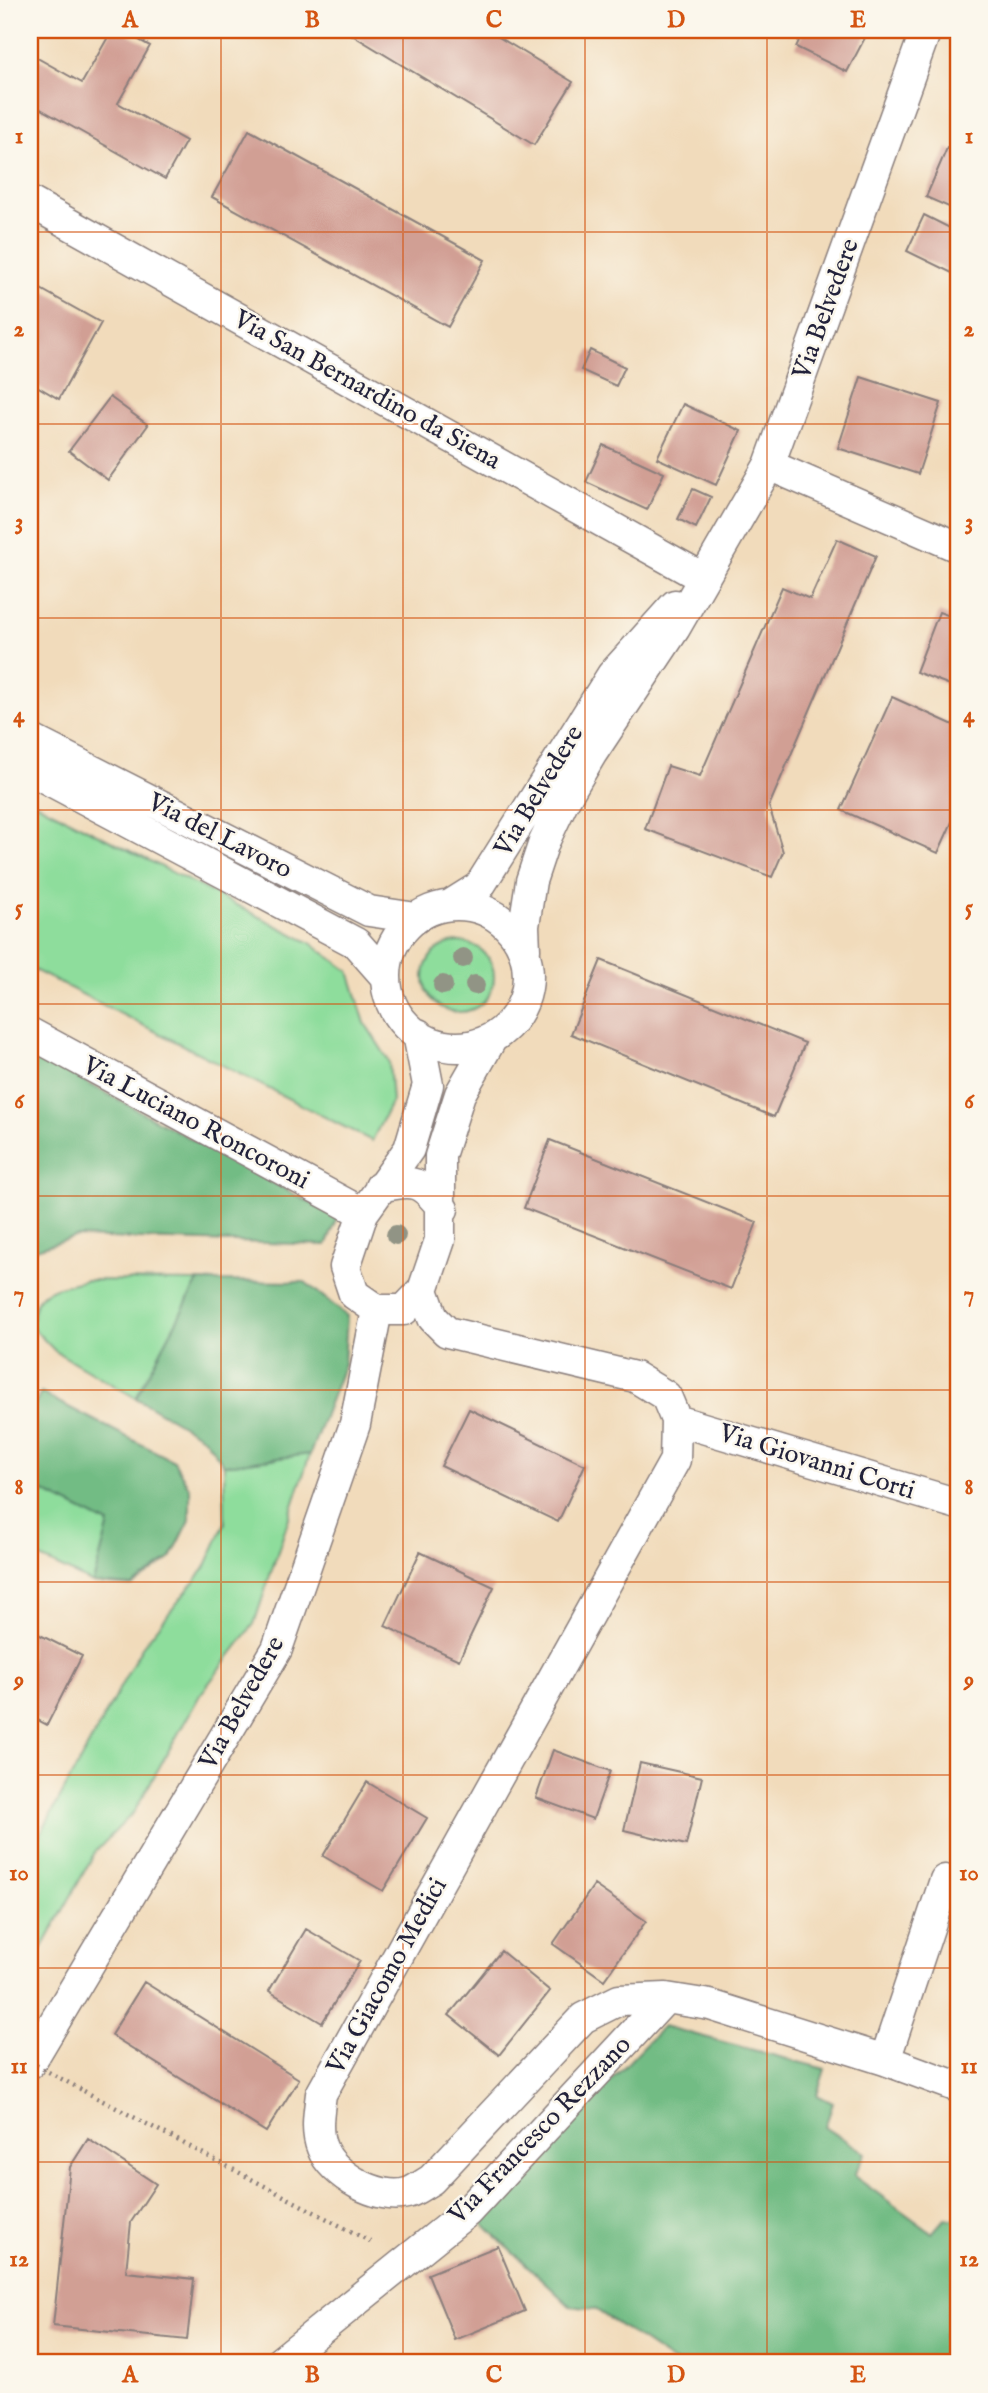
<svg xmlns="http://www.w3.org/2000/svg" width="988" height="2393" viewBox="0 0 988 2393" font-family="'IM FELL English',serif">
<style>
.green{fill:#8edd9c;stroke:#58806c;stroke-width:2}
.forest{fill:#72bc84;stroke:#4a6f60;stroke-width:2}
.building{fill:#d19f94}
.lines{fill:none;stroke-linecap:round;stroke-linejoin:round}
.street-casing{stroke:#8a7e7b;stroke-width:33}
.path{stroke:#8a7e7b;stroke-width:4.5;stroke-dasharray:2 5;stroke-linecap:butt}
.street{stroke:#fff;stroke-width:30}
.path-bridge{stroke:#8a7e7b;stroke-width:4.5;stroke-dasharray:2 5;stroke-linecap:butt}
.tree{fill:#919485}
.grid{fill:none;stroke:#d45411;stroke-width:2;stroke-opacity:0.55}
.labels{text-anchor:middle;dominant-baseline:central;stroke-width:5;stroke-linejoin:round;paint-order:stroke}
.street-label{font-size:26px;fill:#22223b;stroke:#fbf7ec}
.neatline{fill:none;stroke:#d45411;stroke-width:2.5}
.grid-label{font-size:23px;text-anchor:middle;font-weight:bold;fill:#d45411}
</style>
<rect width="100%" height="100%" fill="#fbf7ec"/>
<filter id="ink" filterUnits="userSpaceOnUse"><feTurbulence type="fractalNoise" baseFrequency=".0143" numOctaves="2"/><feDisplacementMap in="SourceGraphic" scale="14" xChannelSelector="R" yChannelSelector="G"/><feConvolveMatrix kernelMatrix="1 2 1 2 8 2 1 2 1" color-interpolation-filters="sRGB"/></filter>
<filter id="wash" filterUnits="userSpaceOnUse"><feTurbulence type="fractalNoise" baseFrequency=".00686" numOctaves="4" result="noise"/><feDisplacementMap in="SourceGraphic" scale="28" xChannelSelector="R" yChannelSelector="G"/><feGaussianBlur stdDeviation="1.57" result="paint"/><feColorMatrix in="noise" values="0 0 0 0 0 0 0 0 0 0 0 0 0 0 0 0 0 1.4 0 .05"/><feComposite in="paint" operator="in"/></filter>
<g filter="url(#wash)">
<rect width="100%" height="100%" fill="#f1dbbb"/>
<path class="green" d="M30 800 309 942 349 971 365 1023 389 1061 392 1101 372 1141 30 968Z
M424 977a35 35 0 1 1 70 0a35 35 0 1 1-70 0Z
M85 1280 198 1281 136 1398 55 1351 32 1327C32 1287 52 1290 85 1280Z
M310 1454 254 1624 200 1695 134 1812 95 1852 30 1971V1853L142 1647 205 1568 225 1523 224 1465Z
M30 1485 109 1524 93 1583 30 1553Z"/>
<path class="forest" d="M30 1052 338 1218 326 1245 75 1237 30 1251Z
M198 1281 305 1282 347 1316 344 1364 310 1454 224 1465 204 1438 136 1398Z
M41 1393 174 1461 190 1489V1520L171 1558 132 1586 93 1583 109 1524 30 1485V1413Z
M663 2026 825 2069 817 2095 833 2103 825 2127 865 2153 854 2176 932 2233 945 2218 958 2220V2332L944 2335 948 2363H675L595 2309 570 2306 478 2219Z"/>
<g id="blocks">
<path class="building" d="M112 30H121L150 46 118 103 186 141 165 179 30 103V54L82 83Z
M344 30H487L573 82 534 145Z
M804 30H869L847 72 796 47Z
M249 130 485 260 448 327 212 197Z
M947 148 958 153V211L926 197Z
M924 215 958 232V276L907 251Z
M30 283 101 323 59 399 30 382Z
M590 350 625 367 616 386 581 370Z
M861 377 941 403 918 474 838 448Z
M110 397 148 425 108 480 69 451Z
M683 404 741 431 716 485 657 458Z
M603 445 664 473 647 510 586 482Z
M693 489 711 497 696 528 678 519Z
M837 539 876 556 769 806 783 852 772 877 645 829 668 766 700 776 782 587 810 599Z
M939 612 958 619V688L916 672Z
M892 697 958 727V809L938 853 841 810Z
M601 960 805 1043 774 1117 571 1034Z
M550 1140 757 1222 731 1289 524 1208Z
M469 1409 585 1465 558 1522 441 1466Z
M420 1552 494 1587 459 1660 385 1626Z
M30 1630 82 1656 47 1725 30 1716Z
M553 1750 610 1771 593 1819 536 1798Z
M640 1763 702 1777 686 1845 624 1830Z
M367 1782 427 1818 383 1891 323 1856Z
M594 1885 646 1921 604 1980 553 1944Z
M306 1929 360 1961 322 2023 269 1991Z
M501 1951 550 1991 499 2055 449 2015Z
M144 1982 299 2079 266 2132 111 2035Z
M88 2139 156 2184 131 2222 126 2272 194 2279 187 2340 53 2326 70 2167Z
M498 2246 525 2311 455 2340 428 2274Z"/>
</g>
</g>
<g filter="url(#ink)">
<use href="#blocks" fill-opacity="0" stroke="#8a7e7b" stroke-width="2"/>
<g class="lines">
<defs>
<path id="street" d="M30 202 703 578
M769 465 958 547
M30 739 369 911 416 918
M30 770 356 943 385 976
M452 904 479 887 612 675 675 605
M386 976a71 71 0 1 1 142 0a71 71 0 1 1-142 0Z
M525 950 524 926 531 881 544 842 562 804 592 753 675 628 769 465 926 30
M30 1033 363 1213
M418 1034 428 1085 409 1149 363 1213 345 1267 354 1294 377 1310H404L423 1290 440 1240V1156L460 1094 492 1038
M380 1187C415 1179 421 1181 443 1209
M423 1290 433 1318 447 1332 635 1377 666 1396 676 1420 675 1460 321 2094C319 2111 315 2131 322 2148 332 2175 379 2201 407 2193 415 2191 423 2184 431 2180L583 2018 619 2000 666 1998 710 2005 885 2060 958 2087
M676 1420 958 1504
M885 2060 945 1880 958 1886
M30 2063 277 1649 355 1424 377 1310
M279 2363 467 2212 666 1998"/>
</defs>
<use href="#street" class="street-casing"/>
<path class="path" d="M84 2091 375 2244"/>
<use href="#street" class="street"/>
<path class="path-bridge" d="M30 2062 84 2091"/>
</g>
<g class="tree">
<circle cx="463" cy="958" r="10"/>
<circle cx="443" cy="985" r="10"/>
<circle cx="475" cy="985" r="10"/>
<circle cx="396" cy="1235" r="10"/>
</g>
</g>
<path class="grid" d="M221 30V2363M403 30V2363M585 30V2363M767 30V2363M30 232H958M30 424H958M30 618H958M30 810H958M30 1004H958M30 1196H958M30 1390H958M30 1582H958M30 1775H958M30 1968H958M30 2162H958"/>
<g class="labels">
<g class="street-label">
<text transform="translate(826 309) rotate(-70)">Via Belvedere</text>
<text transform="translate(367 390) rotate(29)">Via San Bernardino da Siena</text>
<text transform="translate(539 791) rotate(-59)">Via Belvedere</text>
<text transform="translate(220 836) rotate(27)">Via del Lavoro</text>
<text transform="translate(196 1123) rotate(28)">Via Luciano Roncoroni</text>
<text transform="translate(817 1462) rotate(17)">Via Giovanni Corti</text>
<text transform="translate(242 1703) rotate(-61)">Via Belvedere</text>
<text transform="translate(387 1976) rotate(-61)">Via Giacomo Medici</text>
<text transform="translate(540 2130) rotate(-46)">Via Francesco Rezzano</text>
</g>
</g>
<rect width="988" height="2393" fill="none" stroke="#fbf7ec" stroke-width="77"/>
<rect x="38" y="38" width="912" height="2316" class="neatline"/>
<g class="grid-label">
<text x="130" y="27">A</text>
<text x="312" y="27">B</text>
<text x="494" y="27">C</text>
<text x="676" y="27">D</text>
<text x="858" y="27">E</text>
<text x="19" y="143">1</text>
<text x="969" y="143">1</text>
<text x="19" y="336">2</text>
<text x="969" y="336">2</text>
<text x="19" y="529">3</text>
<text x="969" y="529">3</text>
<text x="19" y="722">4</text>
<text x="969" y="722">4</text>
<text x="19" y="915">5</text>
<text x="969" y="915">5</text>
<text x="19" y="1108">6</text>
<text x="969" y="1108">6</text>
<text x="19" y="1301">7</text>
<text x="969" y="1301">7</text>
<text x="19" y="1494">8</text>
<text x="969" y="1494">8</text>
<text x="19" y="1687">9</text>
<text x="969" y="1687">9</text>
<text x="19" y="1880">10</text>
<text x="969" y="1880">10</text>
<text x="19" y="2073">11</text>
<text x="969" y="2073">11</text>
<text x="19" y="2266">12</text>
<text x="969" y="2266">12</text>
<text x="130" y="2382">A</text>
<text x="312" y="2382">B</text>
<text x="494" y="2382">C</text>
<text x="676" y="2382">D</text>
<text x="858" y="2382">E</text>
</g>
</svg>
